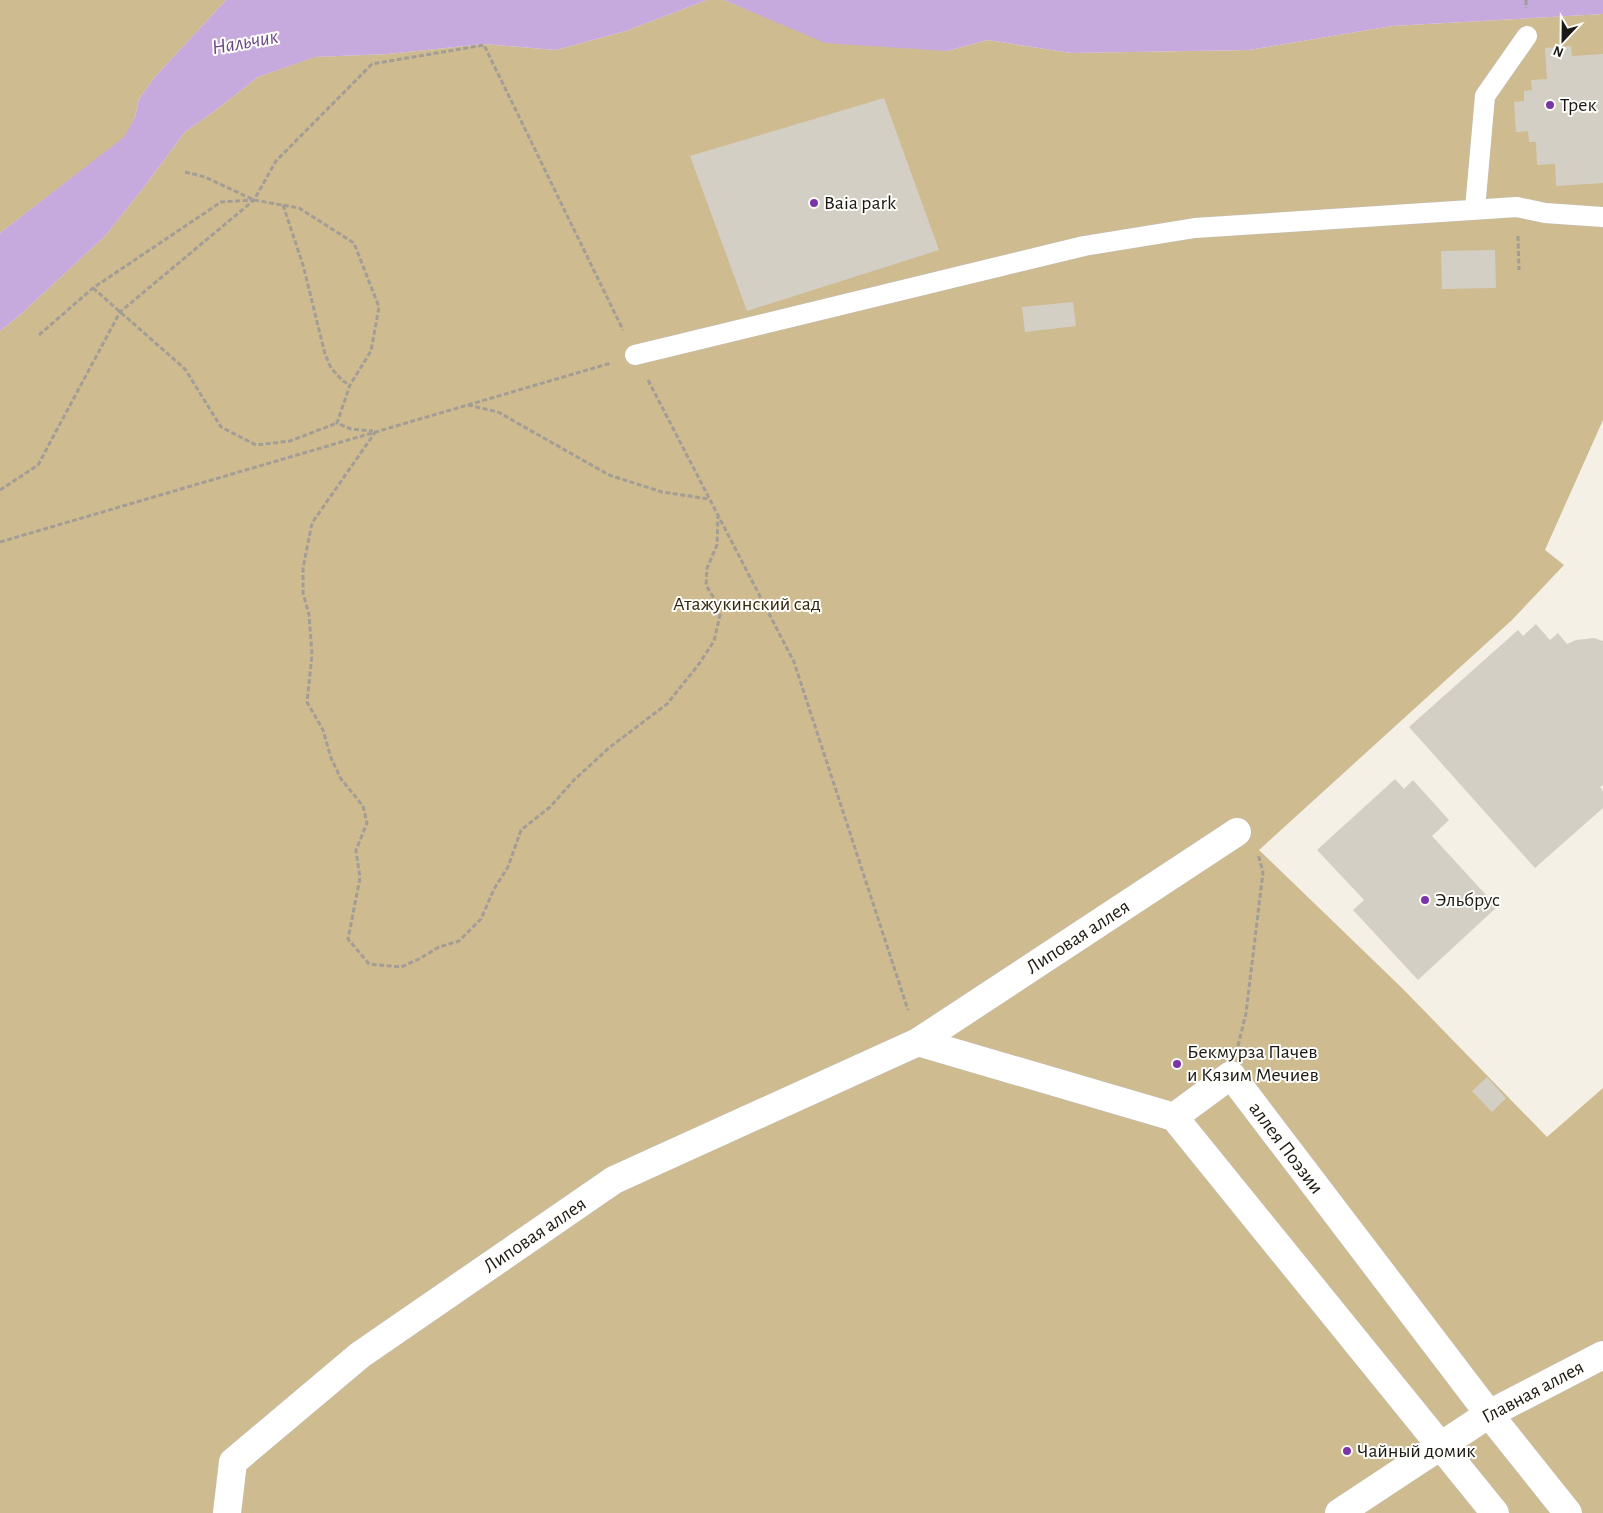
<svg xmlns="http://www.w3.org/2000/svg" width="1603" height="1513" viewBox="0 0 1603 1513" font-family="'Alegreya Sans',sans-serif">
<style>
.green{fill:#cfbb90}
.water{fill:#c6aadd}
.building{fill:#d4cfc5}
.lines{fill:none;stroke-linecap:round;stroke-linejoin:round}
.service-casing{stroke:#c2bdb3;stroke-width:21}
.pedestrian-casing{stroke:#c2bdb3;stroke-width:29}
.path{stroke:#a29e96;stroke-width:3;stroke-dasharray:5 2.5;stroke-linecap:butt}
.service{stroke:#fff;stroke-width:20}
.pedestrian{stroke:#fff;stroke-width:28}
.poi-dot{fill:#7c35a8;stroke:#fffefb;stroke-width:2}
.labels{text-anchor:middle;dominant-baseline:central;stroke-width:4;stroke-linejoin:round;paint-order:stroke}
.poi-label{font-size:20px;fill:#1b1916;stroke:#fffefb;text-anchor:start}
.park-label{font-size:20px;fill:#33280f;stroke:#fffefb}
.street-label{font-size:20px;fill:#1b1916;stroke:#fffefb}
.water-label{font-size:21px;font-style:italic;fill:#694584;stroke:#fffefb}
</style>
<rect width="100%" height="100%" fill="#f5f0e5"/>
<path class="green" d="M0 0H226L154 78 139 99 135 117 125 137 0 233Z
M707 0H724L773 20 947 51 988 40 1071 53 1249 50 1392 26 1603 14V420L1545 550 1564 565 1512 620 1259 850 1403 989 1547 1137 1603 1088V1513H0V331L20 315 105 236 144 187 185 132 216 110 258 77 314 57 388 54 484 44 556 50 626 31Z"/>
<path class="water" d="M226 0H707L626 31 556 50 484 44 388 54 315 57 258 77 216 110 185 132 144 187 105 236 20 315 0 331V233L124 137 135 117 139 99 154 78Z
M724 0H1603V14L1392 26 1249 50 1071 53 988 40 947 51 825 43Z"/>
<path class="building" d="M1571 46 1572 56 1603 54V183L1556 186 1555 164 1537 165 1536 142H1529L1528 131 1516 132 1514 102 1524 101V91L1532 90 1531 80 1547 79 1545 48Z
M884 98 939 250 747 311 690 156Z
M1495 250 1496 288 1442 289 1441 251Z
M1073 302 1076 326 1025 332 1022 307Z
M1536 624 1550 640 1558 633 1567 644 1576 640 1594 638 1603 641V785L1600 787 1603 791V808L1535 868 1409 727 1518 630 1523 636Z
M1395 779 1404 789 1413 780 1449 820 1432 836 1497 907 1418 980 1353 910 1364 900 1317 850Z
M1487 1077 1506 1098 1492 1112 1472 1091Z"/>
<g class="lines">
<defs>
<path id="service" d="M1475 209 1485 96 1527 36
M635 355 1084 246 1195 228 1517 207 1545 213 1603 217"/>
<path id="pedestrian" d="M918 1042 1174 1117
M1174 1117 1231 1075 1489 1414 1568 1513
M1174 1117 1495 1513
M227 1513 233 1462 360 1355 614 1180 918 1042 1237 832
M1339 1513 1489 1414 1603 1355"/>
</defs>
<use href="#service" class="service-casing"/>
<use href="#pedestrian" class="pedestrian-casing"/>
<path class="path" d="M1526 0V8
M185 172 205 177 254 200 299 208 354 243 379 307 371 351 350 385 337 423 351 429 373 431
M283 205 303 265 325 354 331 368 343 381 350 385
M1518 236 1519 270
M93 288 185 369 221 427 256 445 290 441 337 423
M39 335 93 288 221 202 254 200
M648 380 794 662 908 1010
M468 405 498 412 609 475 662 492 709 499
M376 431 312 523 303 568V593L309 615 312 655 307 702 323 730 331 758 341 779 363 806 367 823 356 850 360 878 348 939 369 964 401 967 419 959 439 947 459 941 481 919 494 889 508 867 521 830 550 807 574 780 610 747 667 704 699 664 714 641 720 615 715 600 706 585 707 568 717 545 718 515
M0 490 38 465 120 312 254 200 276 161 372 64 484 45 623 330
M0 542 611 363
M1238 1046 1246 1013 1263 872 1258 854"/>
<use href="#service" class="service"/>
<use href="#pedestrian" class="pedestrian"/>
</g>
<g class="poi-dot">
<circle cx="1550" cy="105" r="5"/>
<circle cx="814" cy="203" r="5"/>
<circle cx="1425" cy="900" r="5"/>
<circle cx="1177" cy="1064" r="5"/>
<circle cx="1347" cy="1451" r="5"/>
</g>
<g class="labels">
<g class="poi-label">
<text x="1560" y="105">Трек</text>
<text x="824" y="203">Baia park</text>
<text x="1435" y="900">Эльбрус</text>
<text x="1187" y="1052">Бекмурза Пачев<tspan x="1187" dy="23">и Кязим Мечиев</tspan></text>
<text x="1357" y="1451">Чайный домик</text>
</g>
<g class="park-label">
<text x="747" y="604">Атажукинский сад</text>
</g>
<g class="street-label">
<text transform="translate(1078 937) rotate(-33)">Липовая аллея</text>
<text transform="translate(1286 1148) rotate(53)">аллея Поэзии</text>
<text transform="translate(535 1235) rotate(-34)">Липовая аллея</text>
<text transform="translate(1533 1392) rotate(-28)">Главная аллея</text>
</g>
<g class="water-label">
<text transform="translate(245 42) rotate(-10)">Нальчик</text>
</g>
</g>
<g transform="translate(1563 40) rotate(202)" stroke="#fffefb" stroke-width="4" paint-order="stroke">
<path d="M0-4L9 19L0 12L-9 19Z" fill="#1b1916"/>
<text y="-8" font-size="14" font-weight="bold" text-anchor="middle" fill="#1b1916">N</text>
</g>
</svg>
